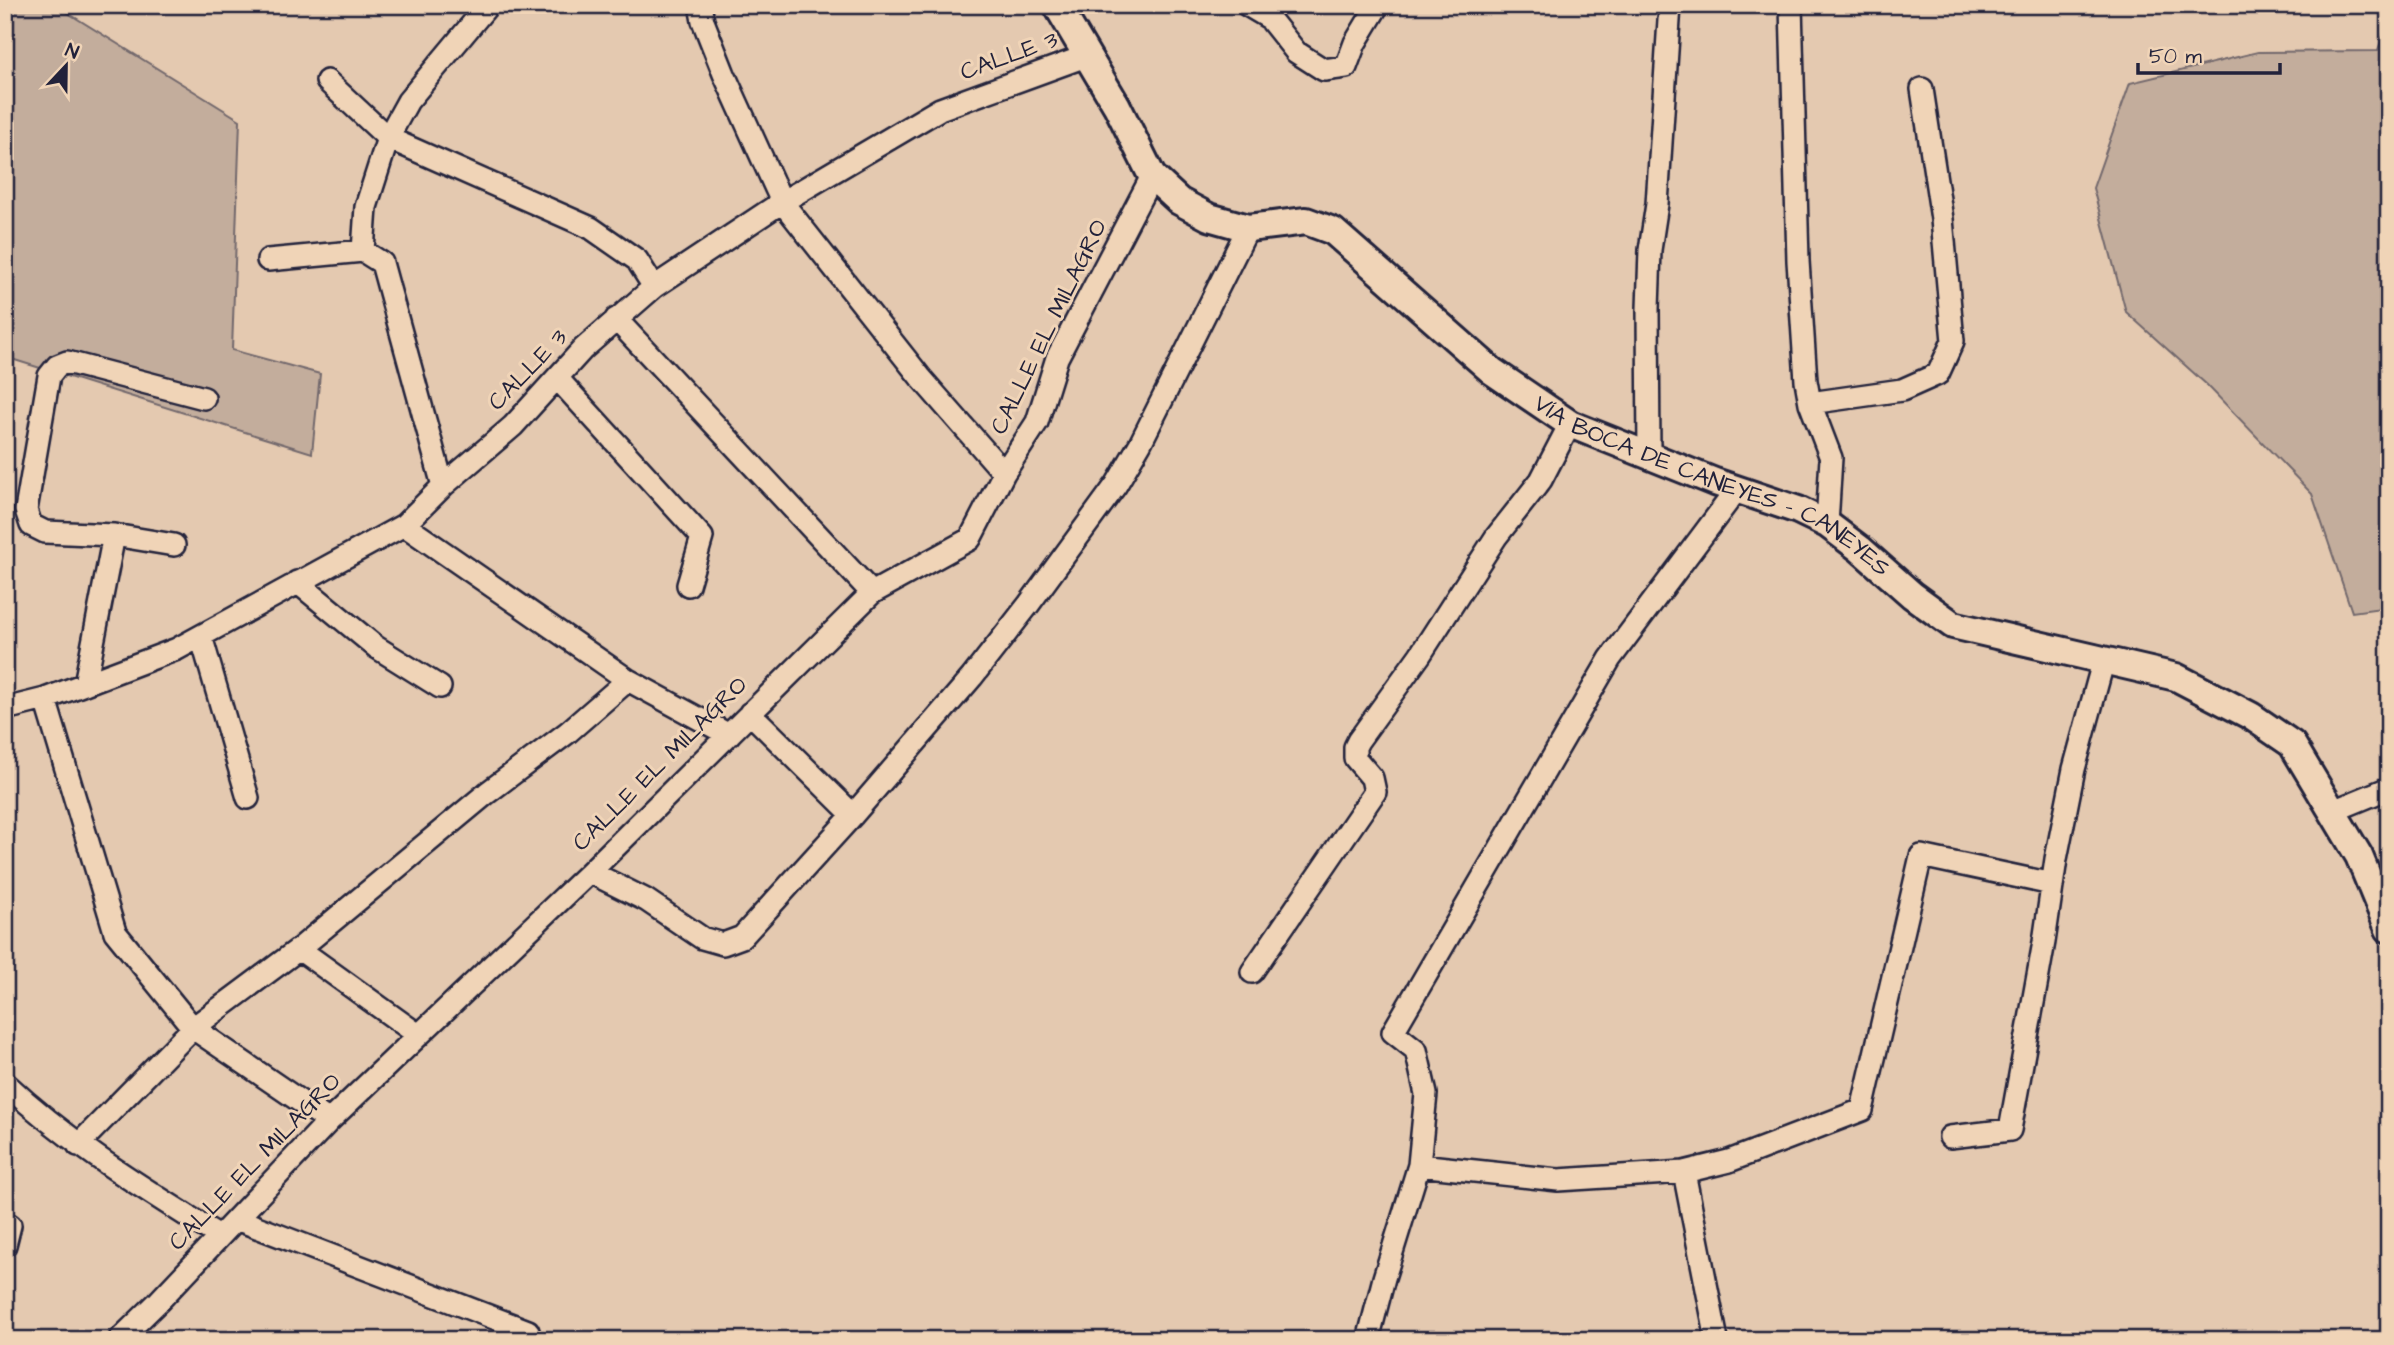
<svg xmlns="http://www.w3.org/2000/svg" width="2394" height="1345" viewBox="0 0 2394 1345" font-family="'Architects Daughter',sans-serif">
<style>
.green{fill:#c3ad9c;stroke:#72686c;stroke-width:2}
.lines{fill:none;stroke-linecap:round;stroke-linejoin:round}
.minor-casing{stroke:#22223b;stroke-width:26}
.tertiary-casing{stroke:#22223b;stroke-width:32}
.minor{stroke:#f0d4b7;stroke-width:21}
.tertiary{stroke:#f0d4b7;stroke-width:26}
.labels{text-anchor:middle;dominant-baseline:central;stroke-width:6;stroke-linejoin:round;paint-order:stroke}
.street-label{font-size:24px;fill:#22223b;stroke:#f0d4b7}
</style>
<rect width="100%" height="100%" fill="#e4c9b0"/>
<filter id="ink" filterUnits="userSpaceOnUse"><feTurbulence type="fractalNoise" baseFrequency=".0143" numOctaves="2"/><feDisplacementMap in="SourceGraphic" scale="14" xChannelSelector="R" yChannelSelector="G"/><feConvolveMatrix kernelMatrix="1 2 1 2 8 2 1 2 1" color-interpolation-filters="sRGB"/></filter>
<g filter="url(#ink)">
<path class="green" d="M5 5H55L240 120 232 350 320 374 312 453 5 357Z
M2389 18V607L2352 612 2312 494 2207 385 2126 312 2093 188 2130 83 2258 52 2378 51Z"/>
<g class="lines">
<defs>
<path id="minor" d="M700 5 703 21 724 74 782 202 921 378 1004 473
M1247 5 1269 18 1296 52 1324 70 1346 67 1355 43 1378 5
M1791 5 1798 261 1806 381 1810 403 1831 458 1827 524
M327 81 388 138 591 228 637 260 654 287
M363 251 366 207 388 138 397 121 408 101 488 5
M268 260 363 251 382 263 443 486
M616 319 872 593
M557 378 702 537 688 585
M1810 403 1902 390 1938 374 1953 341 1942 219 1922 89
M1649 457 1648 309 1650 250 1657 204 1670 5
M404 525 628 680 729 735
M174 545 114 535 45 532 31 525 26 510 49 376 57 366 67 362 204 398
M297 582 376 647 440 687
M201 636 248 798
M85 684 114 535
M45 699 115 932 193 1028 329 1121
M5 709 45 699 177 649 404 525 443 486 513 426 583 349 654 287 782 202 940 109 1086 56
M750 713 853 815
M2333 811 2389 788
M590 872 646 900 702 938 723 944 742 937 853 815 972 677 1029 604 1116 485 1140 444 1248 228
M1252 972 1375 792 1372 778 1355 758V747L1358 741 1420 655 1496 537 1541 480 1570 424
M417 1034 299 949 487 793 567 733 628 680
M5 1083C71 1145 143 1188 219 1236
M1950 1137 2010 1130 2044 942 2056 859 2074 769 2104 659
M78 1145 193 1028 299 949
M1419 1165 1558 1180 1684 1172 1717 1340
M1684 1172 1729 1161 1862 1110 1921 856 2052 884
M236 1219 528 1331 525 1340
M5 1245 10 1225
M119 1340 158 1302 329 1121 590 872 872 593 970 539 1004 473 1037 422 1057 358 1152 176
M1368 1340 1384 1278 1419 1165 1426 1094 1416 1050 1393 1032 1610 659 1738 488"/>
<g id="tertiary">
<path id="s1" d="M1057 5 1117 106 1152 176 1179 201 1209 217 1248 228 1306 221 1333 231 1492 371 1570 424 1715 482 1798 510 1827 524 1860 549 1912 595 1953 625 2176 677 2251 716 2292 744 2359 856 2389 929"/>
</g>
</defs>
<use href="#minor" class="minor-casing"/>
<use href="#tertiary" class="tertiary-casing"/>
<use href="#minor" class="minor"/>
<use href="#tertiary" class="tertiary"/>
</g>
</g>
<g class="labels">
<g class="street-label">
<text transform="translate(1009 56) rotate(-20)">CALLE 3</text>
<text transform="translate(1049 327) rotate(-64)">CALLE EL MILAGRO</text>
<text transform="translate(528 370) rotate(-46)">CALLE 3</text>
<text stroke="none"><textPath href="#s1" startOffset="856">VÍA BOCA DE CANEYES - CANEYES</textPath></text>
<text transform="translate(660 764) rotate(-45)">CALLE EL MILAGRO</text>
<text transform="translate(255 1162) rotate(-46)">CALLE EL MILAGRO</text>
</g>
</g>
<rect width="2394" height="1345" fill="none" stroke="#f0d4b7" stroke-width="28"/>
<rect x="14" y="14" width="2366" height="1317" fill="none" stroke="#22223b" stroke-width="2.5" filter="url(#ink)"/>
<g transform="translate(66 66) rotate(22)" stroke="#f0d4b7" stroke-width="5" paint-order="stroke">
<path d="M0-5L12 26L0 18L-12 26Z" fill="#22223b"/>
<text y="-10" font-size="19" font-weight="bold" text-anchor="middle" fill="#22223b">N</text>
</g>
<path d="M2138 63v10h142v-10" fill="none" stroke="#22223b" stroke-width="3.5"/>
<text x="2149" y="63" font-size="21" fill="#22223b" stroke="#f0d4b7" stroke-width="5" paint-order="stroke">50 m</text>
</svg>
